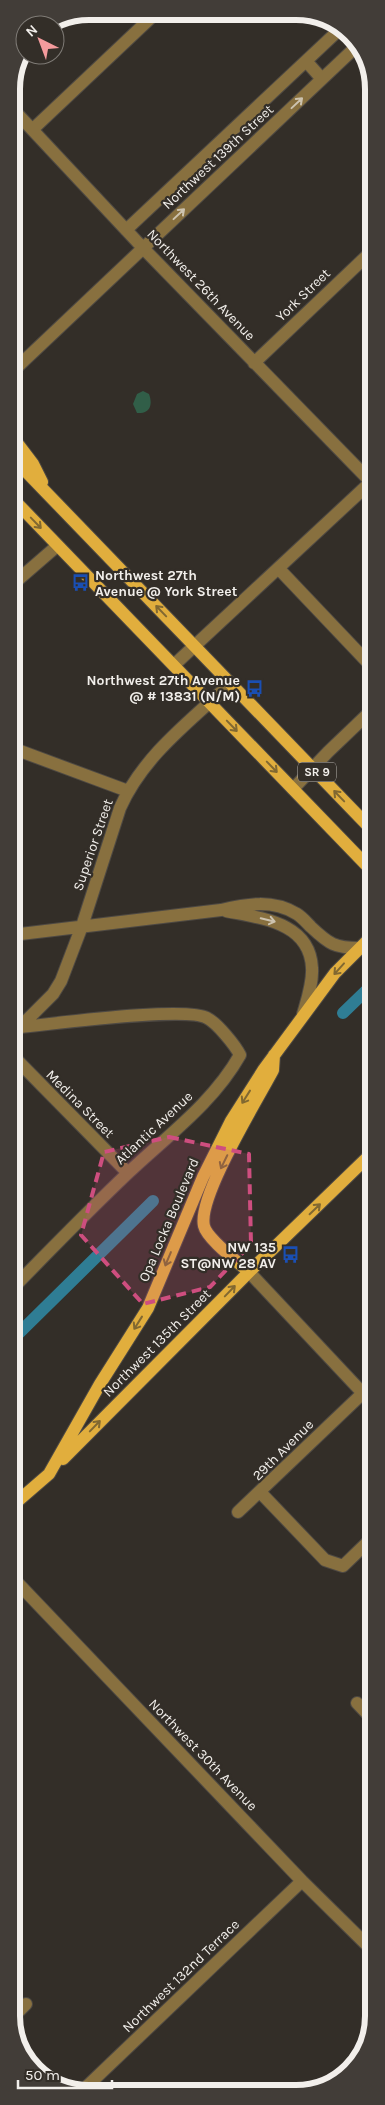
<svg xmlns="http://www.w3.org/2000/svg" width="385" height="2105" viewBox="0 0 385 2105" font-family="Karla,sans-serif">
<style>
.green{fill:#315e48}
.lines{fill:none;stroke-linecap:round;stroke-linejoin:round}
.canal{stroke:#2f7d94;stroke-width:12}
.minor-casing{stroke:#4e4943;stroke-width:14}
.major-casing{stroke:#4e4943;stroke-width:14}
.minor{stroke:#88703f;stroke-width:12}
.major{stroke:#e1ae3d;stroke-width:12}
.oneway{stroke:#cdc3af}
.oneway2{stroke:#816831}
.marked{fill:#ce4e7f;fill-opacity:0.2;stroke:#ce4e7f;stroke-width:4;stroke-dasharray:10 6;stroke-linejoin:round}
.labels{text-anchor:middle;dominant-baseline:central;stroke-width:4.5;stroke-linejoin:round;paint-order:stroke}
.shield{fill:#332e28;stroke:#b9b5b0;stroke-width:1}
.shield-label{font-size:12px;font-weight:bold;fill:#f2efeb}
.street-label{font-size:14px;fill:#f2efeb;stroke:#332e28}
.poi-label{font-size:14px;font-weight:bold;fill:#f2efeb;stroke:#332e28;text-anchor:end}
.rim{fill:none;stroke:#f2efeb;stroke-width:6}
</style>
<rect width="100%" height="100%" fill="#332e28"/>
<path class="green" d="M143 391 149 394C153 405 150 414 137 413L133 404 137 394Z"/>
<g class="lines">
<path class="canal" d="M343 1013 373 984
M12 1340 153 1201"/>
<defs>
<path id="minor" d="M306 61 322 79
M11 107 143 248 371 482
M33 129 157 12
M126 230 340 29
M254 363 373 250
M11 373 358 45
M279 569 373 668
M12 585 57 546
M174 665 373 480
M12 748 128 791
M293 789 328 752 373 709
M226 911C260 918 310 922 312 968 313 983 307 1000 303 1014
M12 935 221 910C247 904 272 899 297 914 302 917 307 923 311 927 329 944 335 948 359 948
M12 1035 53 994 61 981 82 926 120 808C143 756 190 721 231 683
M12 1055 128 1173
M249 1272 373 1404
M12 1289C50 1250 88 1211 128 1173 167 1136 213 1103 240 1055 235 1045 217 1023 207 1018 186 1006 53 1024 21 1027
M260 1492 325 1560 343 1566 373 1537
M238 1512 363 1393
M12 1577 302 1881 374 1952
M357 1703 374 1721
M12 2018 26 2004
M81 2092 302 1881"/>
<path id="major" d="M11 435 33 464 42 482
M11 456 373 831
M12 498 373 872
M249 1272C238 1262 207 1239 204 1226 197 1197 258 1099 273 1070L274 1055
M63 1459 249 1272 373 1152
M12 1506 49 1474 100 1384 148 1308 203 1177 231 1121 264 1069 335 973 373 935"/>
</defs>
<use href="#minor" class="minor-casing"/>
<use href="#major" class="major-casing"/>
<use href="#minor" class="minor"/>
<use href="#major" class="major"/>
</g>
<defs><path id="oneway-shaft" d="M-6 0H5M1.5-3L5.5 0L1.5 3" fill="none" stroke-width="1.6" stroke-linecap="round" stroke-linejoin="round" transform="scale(1.25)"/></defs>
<g class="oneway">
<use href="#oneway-shaft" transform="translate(297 103) rotate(-43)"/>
<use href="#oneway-shaft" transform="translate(179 214) rotate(-43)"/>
<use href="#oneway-shaft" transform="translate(268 920) rotate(14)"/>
</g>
<g class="oneway2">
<use href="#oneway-shaft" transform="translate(36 523) rotate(46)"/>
<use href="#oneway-shaft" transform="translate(161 611) rotate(-134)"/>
<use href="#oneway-shaft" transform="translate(232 726) rotate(46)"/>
<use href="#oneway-shaft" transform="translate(272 767) rotate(46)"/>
<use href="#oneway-shaft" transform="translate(339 796) rotate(-134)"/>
<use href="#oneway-shaft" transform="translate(339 969) rotate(132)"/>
<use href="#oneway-shaft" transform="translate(246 1097) rotate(122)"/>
<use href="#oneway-shaft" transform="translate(224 1162) rotate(116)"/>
<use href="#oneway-shaft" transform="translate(315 1209) rotate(-44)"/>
<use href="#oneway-shaft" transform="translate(168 1259) rotate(113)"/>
<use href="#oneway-shaft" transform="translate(230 1291) rotate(-46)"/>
<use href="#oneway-shaft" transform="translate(138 1323) rotate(122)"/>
<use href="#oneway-shaft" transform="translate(95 1426) rotate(-46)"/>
</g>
<path class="marked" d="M169 1137 249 1154 251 1244 210 1287 143 1304 81 1235 104 1152Z"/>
<defs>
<symbol id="bus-bare" viewBox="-9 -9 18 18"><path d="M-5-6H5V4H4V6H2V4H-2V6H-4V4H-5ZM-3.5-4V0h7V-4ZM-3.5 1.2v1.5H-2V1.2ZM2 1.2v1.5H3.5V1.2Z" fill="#1a4fb4" stroke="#332e28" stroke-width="2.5" paint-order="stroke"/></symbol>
</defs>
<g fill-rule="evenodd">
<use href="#bus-bare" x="68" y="570" width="25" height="25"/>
<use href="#bus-bare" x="242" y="676" width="25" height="25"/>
<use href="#bus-bare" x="278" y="1242" width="25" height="25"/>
</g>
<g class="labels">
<rect class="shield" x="298" y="762.5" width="38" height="19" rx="4"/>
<g class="shield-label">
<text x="317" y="772">SR 9</text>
</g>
<g class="street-label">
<text transform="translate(218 157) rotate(-43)">Northwest 139th Street</text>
<text transform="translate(201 285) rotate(46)">Northwest 26th Avenue</text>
<text transform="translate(303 295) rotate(-44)">York Street</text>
<text transform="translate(93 845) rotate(-71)">Superior Street</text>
<text transform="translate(80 1104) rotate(45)">Medina Street</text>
<text transform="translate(154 1128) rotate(-43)">Atlantic Avenue</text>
<text transform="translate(169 1220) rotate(-67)">Opa Locka Boulevard</text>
<text transform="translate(157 1343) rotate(-45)">Northwest 135th Street</text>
<text transform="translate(283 1450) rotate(-45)">29th Avenue</text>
<text transform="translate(203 1755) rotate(46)">Northwest 30th Avenue</text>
<text transform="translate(181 1976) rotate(-44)">Northwest 132nd Terrace</text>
</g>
<g class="poi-label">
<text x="95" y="575" text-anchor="start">Northwest 27th<tspan x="95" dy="16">Avenue @ York Street</tspan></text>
<text x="240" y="680">Northwest 27th Avenue<tspan x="240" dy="16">@ # 13831 (N/M)</tspan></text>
<text x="276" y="1247">NW 135<tspan x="276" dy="16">ST@NW 28 AV</tspan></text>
</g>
</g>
<path d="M0 0H385V2105H0ZM89 20H296A69 69 0 0 1 365 89V2016A69 69 0 0 1 296 2085H89A69 69 0 0 1 20 2016V89A69 69 0 0 1 89 20Z" fill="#423d38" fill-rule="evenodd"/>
<path class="rim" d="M89 20H296A69 69 0 0 1 365 89V2016A69 69 0 0 1 296 2085H89A69 69 0 0 1 20 2016V89A69 69 0 0 1 89 20Z"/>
<g transform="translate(40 40) rotate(318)"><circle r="24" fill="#332e28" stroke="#7f7b76"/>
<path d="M0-4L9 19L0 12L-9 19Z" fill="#f59b9d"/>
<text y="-8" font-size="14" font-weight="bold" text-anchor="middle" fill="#f2efeb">N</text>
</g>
<path d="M18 2080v8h94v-8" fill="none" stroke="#f2efeb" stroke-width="2.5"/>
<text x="25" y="2080" font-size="15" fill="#f2efeb" stroke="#332e28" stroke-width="4" paint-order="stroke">50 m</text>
</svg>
